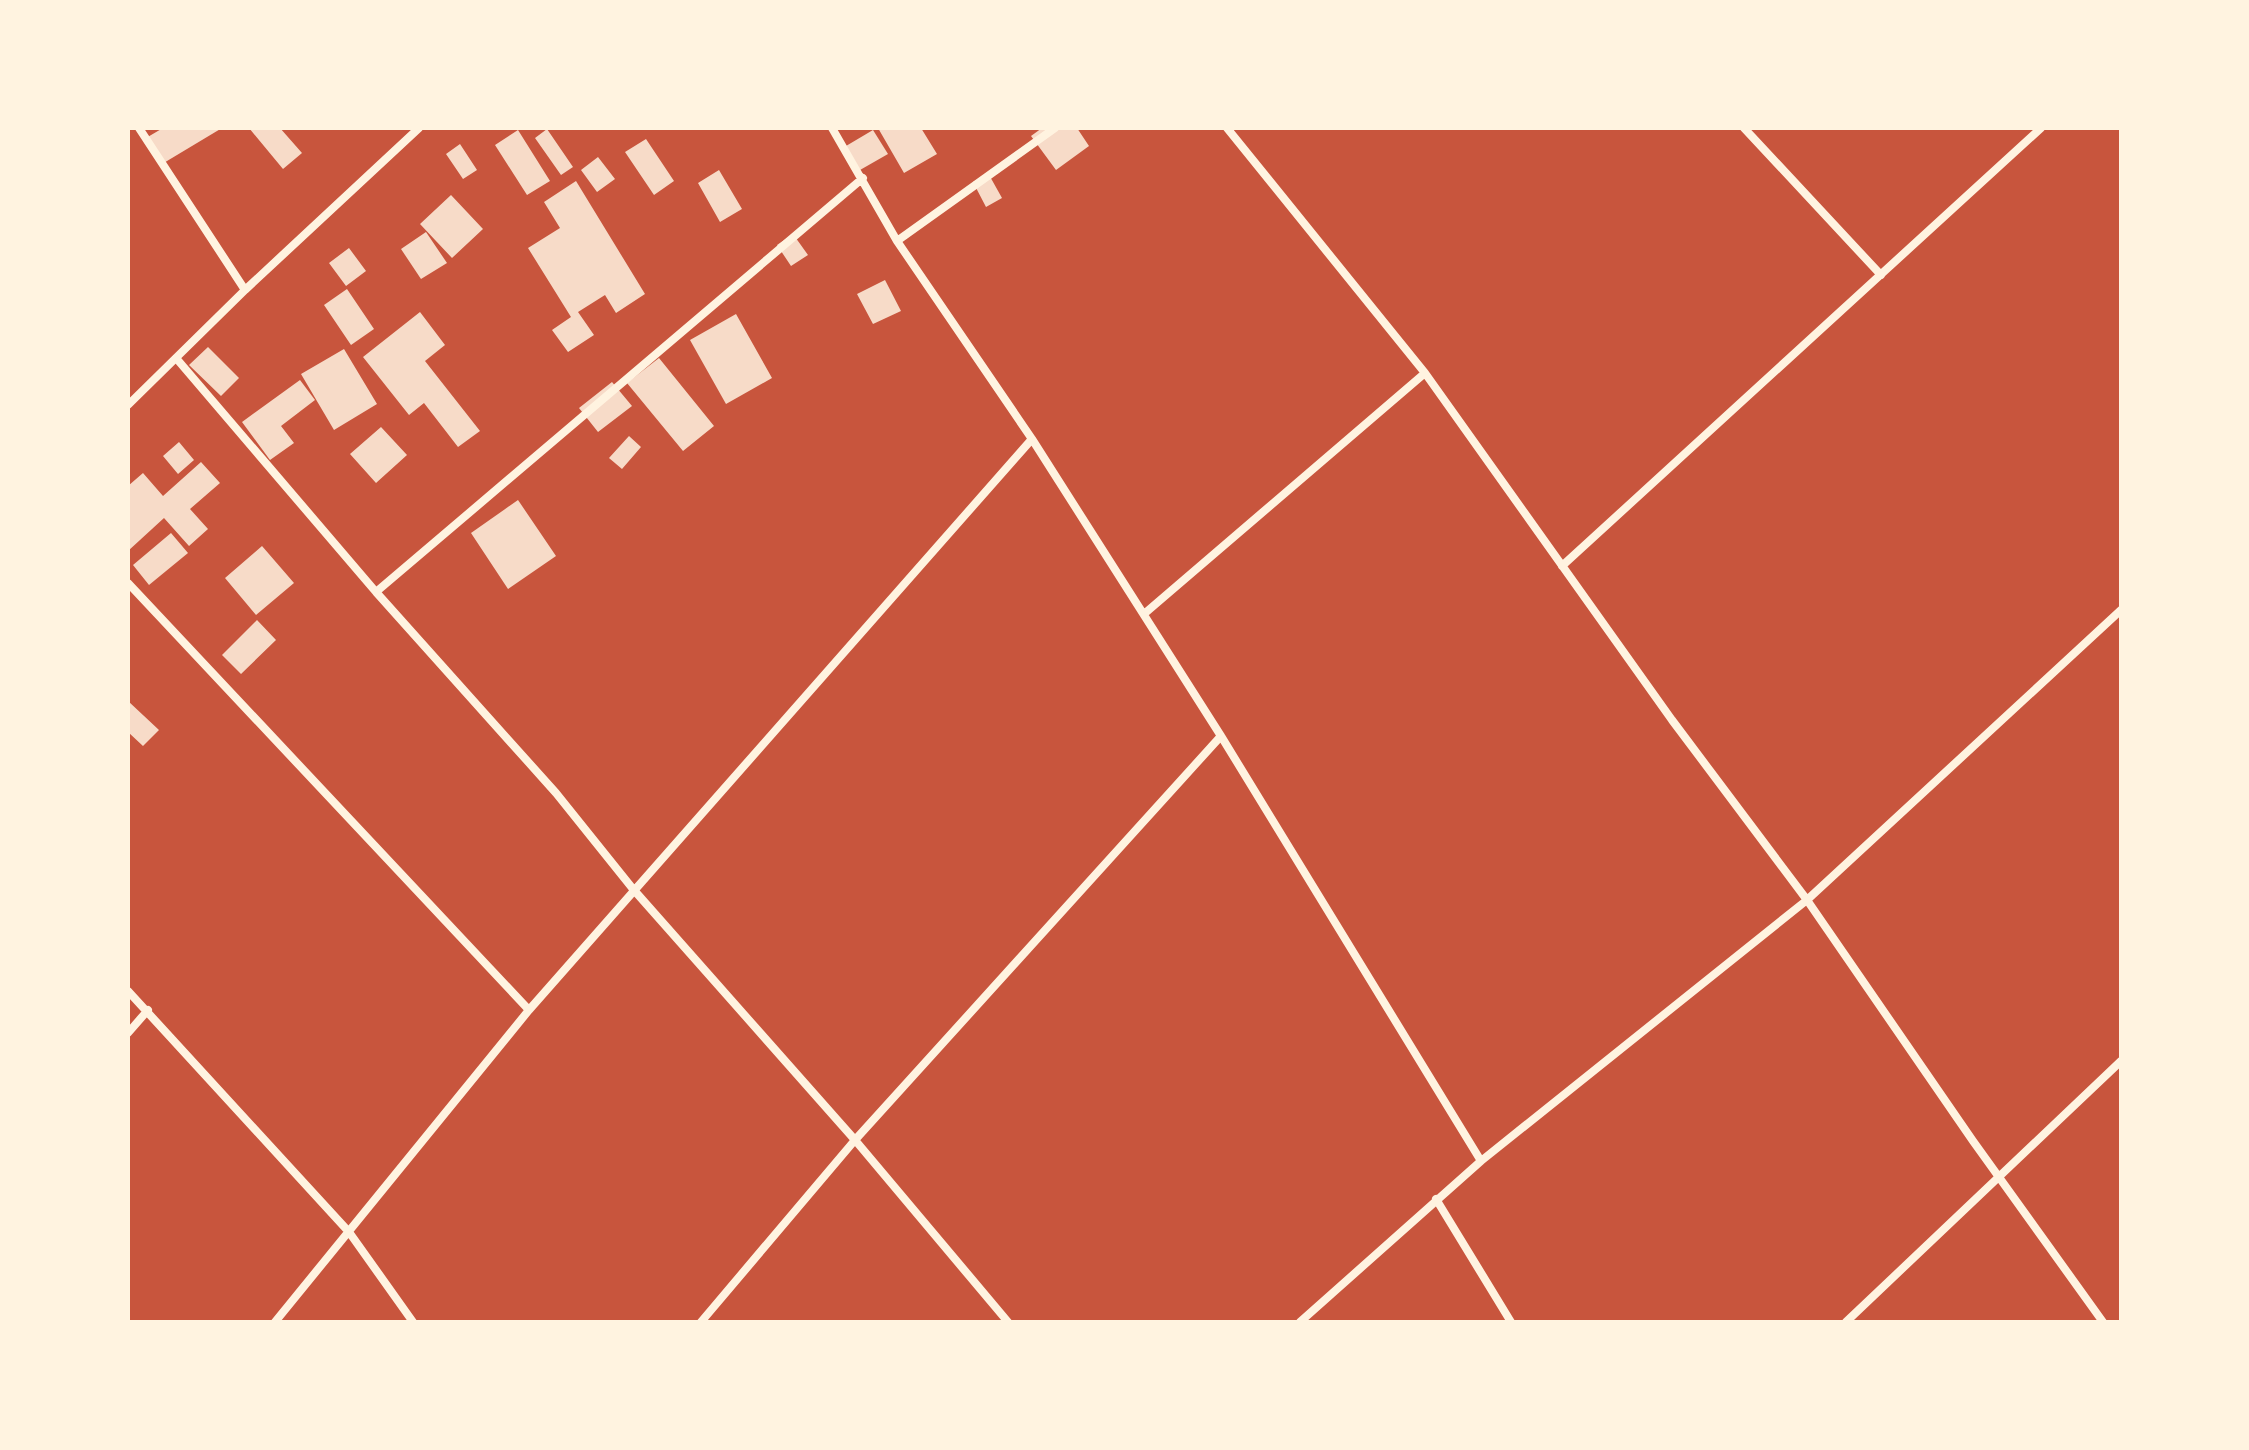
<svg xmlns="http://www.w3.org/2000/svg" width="2249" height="1450" viewBox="0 0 2249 1450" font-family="'Zilla Slab',serif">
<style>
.building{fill:#f7dbc8}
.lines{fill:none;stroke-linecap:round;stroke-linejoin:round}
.minor{stroke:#fff3e0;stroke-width:8}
</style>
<rect width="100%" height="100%" fill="#c8553d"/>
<path class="building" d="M163 128H222L162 164 146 138Z
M249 128H280L302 153 283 169Z
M878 128H921L937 154 904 173Z
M1042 128H1077L1089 146 1056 170 1031 136Z
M547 129 573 167 561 175 535 138Z
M518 130 550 181 527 195 495 145Z
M873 130 888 154 860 170 846 146Z
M646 139 674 181 654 195 625 152Z
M460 144 477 170 463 179 446 154Z
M598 157 615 179 597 192 581 170Z
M719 170 742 209 720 222 698 183Z
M988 173 1002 198 986 207 973 182Z
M576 181 645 294 616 313 605 295 578 312 594 335 568 352 552 330 571 317 528 248 560 228 544 202Z
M451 195 483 229 452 258 420 224Z
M426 232 447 263 421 279 401 249Z
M793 234 808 255 791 266 777 245Z
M349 248 366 271 346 286 329 263Z
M885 280 901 311 873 324 857 294Z
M347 289 374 329 351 345 324 305Z
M420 312 445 345 425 361 480 431 458 447 424 403 409 415 363 357Z
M736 314 772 378 726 404 690 340Z
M208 347 239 378 221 396 189 365Z
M344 349 377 404 334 430 301 374Z
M659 358 714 426 683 451 627 383Z
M300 380 315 400 281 426 294 443 270 460 242 422Z
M612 382 632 406 598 432 579 408Z
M381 427 407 455 376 483 350 454Z
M629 436 641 447 622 469 609 458Z
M179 442 194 460 178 474 163 456Z
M201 462 220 483 190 509 208 529 189 546 164 518 128 551V486L143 473 163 496Z
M518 500 556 556 508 589 471 533Z
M171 533 188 553 149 585 133 565Z
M262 546 294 583 256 615 225 578Z
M257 620 276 640 241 674 222 655Z
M128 701 159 730 143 746 128 732Z"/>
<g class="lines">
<path class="minor" d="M139 128 245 290
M832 128 897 241 1032 439 1221 736 1481 1161
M1227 128 1425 373 1672 720 1807 900 1973 1141 2103 1322
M1744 128 1881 275
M897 241 1055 128
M176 358 376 592 556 793 633 889 855 1140 1008 1322
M128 405 245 290 419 128
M1562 566 2041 128
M128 583 529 1010
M376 592 863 178
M1144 614 1425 373
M128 991 349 1232 413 1322
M128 1033 148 1010
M1436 1199 1511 1322
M275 1322 529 1010 1032 439
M701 1322 855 1140 1221 736
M1300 1322 1481 1161 1807 900 2121 610
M1846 1322 2121 1061"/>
</g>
<rect width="2249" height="1450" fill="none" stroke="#fff3e0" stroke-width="260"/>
</svg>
